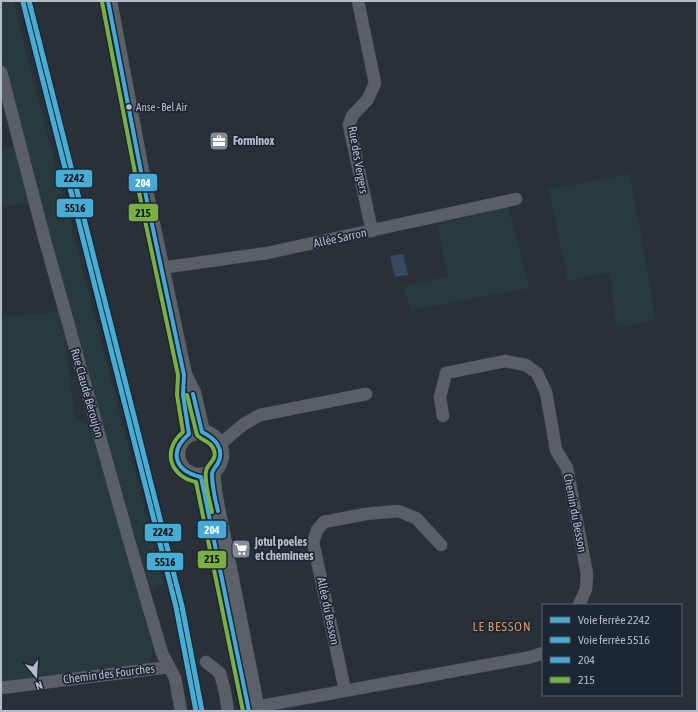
<svg xmlns="http://www.w3.org/2000/svg" width="698" height="712" viewBox="0 0 698 712" font-family="'Asap Condensed',sans-serif">
<style>
.green{fill:#273a3e}
.water{fill:#384963}
.lines{fill:none;stroke-linecap:round;stroke-linejoin:round}
.minor-casing{stroke:#484c53;stroke-width:13}
.major-casing{stroke:#484c55;stroke-width:17}
.minor{stroke:#5a5e66;stroke-width:12}
.major{stroke:#5c6168;stroke-width:16}
.bus-1-casing{stroke:#1d2633;stroke-width:7}
.bus-2-casing{stroke:#1d2633;stroke-width:7}
.bus-1{stroke:#44a9d9;stroke-width:4}
.bus-2{stroke:#7ab03f;stroke-width:4}
.rail-1-casing{stroke:#1d2633;stroke-width:8}
.rail-2-casing{stroke:#1d2633;stroke-width:8}
.rail-1{stroke:#46aed5;stroke-width:5}
.rail-2{stroke:#46aed5;stroke-width:5}
.bus-dot{fill:#b4bcc9;stroke:#1d2633;stroke-width:1.5}
.labels{text-anchor:middle;dominant-baseline:central;stroke-width:3.5;stroke-linejoin:round;paint-order:stroke}
.bus-label{font-size:11px;fill:#b4bcc9;stroke:#1d2633;text-anchor:start}
.poi-label{font-size:12px;font-weight:bold;fill:#b4bcc9;stroke:#1d2633;text-anchor:start}
.street-label{font-size:12px;fill:#b4bcc9;stroke:#1d2633}
.neighbourhood-label{font-size:13px;letter-spacing:1px;fill:#d59563;stroke:#1d2633}
.line-badge{stroke:#1d2633;stroke-width:1.5}
.badge-label{font-size:11px;text-anchor:middle;font-weight:bold;fill:#fff}
.pale-badge-label{font-size:11px;text-anchor:middle;font-weight:bold;fill:#111}
</style>
<rect width="100%" height="100%" fill="#2a3038"/>
<path class="green" d="M1 1H13L164 584 151 590 79 341 64 299 1 57Z
M17 148 30 204 1 206V149Z
M630 174 655 316 650 322 616 328 610 272 568 281 549 189Z
M508 206 529 288 411 310 403 287 448 276 437 225Z
M57 312 64 334 74 412 77 418 94 430 153 650 148 663 1 683V317Z"/>
<path class="water" d="M403 254 408 275 395 277 390 256Z"/>
<g class="lines">
<defs>
<path id="minor" d="M358 1 375 83 368 99 352 116 349 125 372 231
M1 72 44 237 130 544 162 653 175 678 181 711
M161 268 267 253 516 199
M443 416 440 397 446 373 505 361 526 365 537 373 546 392 556 450 567 468 587 574 586 589 579 605
M219 445 244 424 260 415 366 394
M206 662 220 673 225 692 228 711
M1 688 169 667
M345 690 313 542 317 530 324 522 365 514 398 511 416 518 441 545
M256 707 531 657 543 653"/>
<path id="major" d="M109 1 143 182 184 375 193 393 202 432
M184 379 183 395 189 434
M177 454a22 22 0 1 1 44 0a22 22 0 1 1-44 0Z
M212 472 214 493 257 711
M201 477 206 505"/>
</defs>
<use href="#minor" class="minor-casing"/>
<use href="#major" class="major-casing"/>
<use href="#minor" class="minor"/>
<use href="#major" class="major"/>
<defs>
<path id="bus-1" d="M108 1 143 182 184 375 183 395 189 434C168 452 175 471 201 477L249 711
M193 394 202 432C215 438 225 449 218 463 216 467 212 470 212 474 212 486 215 499 218 511"/>
<path id="bus-2" d="M102 2 137 183 178 375 177 395 183 432C162 450 169 476 196 482L243 711
M187 395 197 435C201 440 210 441 213 448 219 460 207 463 206 471 204 482 210 502 212 512"/>
</defs>
<use href="#bus-1" class="bus-1-casing"/>
<use href="#bus-2" class="bus-2-casing"/>
<use href="#bus-1" class="bus-1"/>
<use href="#bus-2" class="bus-2"/>
<defs>
<path id="rail-1" d="M29 1 182 606 202 711"/>
<path id="rail-2" d="M23 2 176 607 196 711"/>
</defs>
<use href="#rail-1" class="rail-1-casing"/>
<use href="#rail-2" class="rail-2-casing"/>
<use href="#rail-1" class="rail-1"/>
<use href="#rail-2" class="rail-2"/>
</g>
<defs>
<symbol id="office-square" viewBox="-11 -11 22 22"><rect x="-9" y="-9" width="18" height="18" rx="4" fill="#848b96" stroke="#1d2633"/><path d="M-6-3h4V-5.5h4V-3h4V5H-6ZM-1-4.5V-3h2v-1.5ZM-6 0V1H6V0Z" fill="#fff"/></symbol>
<symbol id="supermarket-square" viewBox="-11 -11 22 22"><rect x="-9" y="-9" width="18" height="18" rx="4" fill="#848b96" stroke="#1d2633"/><path d="M-6-5.5h2.5l.6 2H6L4.5 2H-2.5L-4.4-4H-6ZM-1.5 3.2a1.3 1.3 0 1 0 .1 0ZM3 3.2a1.3 1.3 0 1 0 .1 0Z" fill="#fff"/></symbol>
</defs>
<g fill-rule="evenodd">
<use href="#office-square" x="208" y="130" width="22" height="22"/>
<use href="#supermarket-square" x="230" y="538" width="22" height="22"/>
</g>
<circle class="bus-dot" cx="129" cy="107" r="3.5"/>
<g class="labels">
<g class="bus-label">
<text x="136" y="107">Anse - Bel Air</text>
</g>
<g class="poi-label">
<text x="233" y="141">Forminox</text>
<text x="255" y="542">jotul poeles<tspan x="255" dy="14">et cheminees</tspan></text>
</g>
<g class="street-label">
<text transform="translate(358 160) rotate(80)">Rue des Vergers</text>
<text transform="translate(340 238) rotate(-12)">Allée Sarron</text>
<text transform="translate(87 393) rotate(74)">Rue Claude Béroujon</text>
<text transform="translate(575 513) rotate(79)">Chemin du Besson</text>
<text transform="translate(328 611) rotate(78)">Allée du Besson</text>
<text transform="translate(109 674) rotate(-7)">Chemin des Fourches</text>
</g>
<g class="neighbourhood-label">
<text x="502" y="626">LE BESSON</text>
</g>
</g>
<g class="line-badge">
<rect x="55" y="169" width="38" height="19" rx="4" fill="#46aed5"/>
<rect x="128" y="173" width="30" height="19" rx="4" fill="#44a9d9"/>
<rect x="56" y="198" width="38" height="20" rx="4" fill="#46aed5"/>
<rect x="128" y="203" width="31" height="19" rx="4" fill="#7ab03f"/>
<rect x="197" y="520" width="30" height="19" rx="4" fill="#44a9d9"/>
<rect x="144" y="523" width="38" height="19" rx="4" fill="#46aed5"/>
<rect x="197" y="550" width="30" height="19" rx="4" fill="#7ab03f"/>
<rect x="146" y="552" width="38" height="19" rx="4" fill="#46aed5"/>
</g>
<g class="badge-label">
<text x="143" y="187">204</text>
<text x="212" y="534">204</text>
</g>
<g class="pale-badge-label">
<text x="74" y="182">2242</text>
<text x="75" y="212">5516</text>
<text x="143" y="217">215</text>
<text x="163" y="536">2242</text>
<text x="212" y="563">215</text>
<text x="165" y="566">5516</text>
</g>
<rect width="698" height="712" fill="none" stroke="#b4bcc9" stroke-width="4"/>
<rect x="542" y="604" width="140" height="92" fill="#1d2633" stroke="#59626f"/>
<rect x="550" y="617" width="20" height="6" fill="#46aed5" stroke="#59626f"/>
<text x="578" y="624" font-size="12" fill="#b4bcc9">Voie ferrée 2242</text>
<rect x="550" y="637" width="20" height="6" fill="#46aed5" stroke="#59626f"/>
<text x="578" y="644" font-size="12" fill="#b4bcc9">Voie ferrée 5516</text>
<rect x="550" y="657" width="20" height="6" fill="#44a9d9" stroke="#59626f"/>
<text x="578" y="664" font-size="12" fill="#b4bcc9">204</text>
<rect x="550" y="677" width="20" height="6" fill="#7ab03f" stroke="#59626f"/>
<text x="578" y="684" font-size="12" fill="#b4bcc9">215</text>
<g transform="translate(36 676) rotate(162)" stroke="#1d2633" stroke-width="3" paint-order="stroke">
<path d="M0-3L7 15L0 10L-7 15Z" fill="#b4bcc9"/>
<text y="-6" font-size="11" font-weight="bold" text-anchor="middle" fill="#b4bcc9">N</text>
</g>
</svg>
